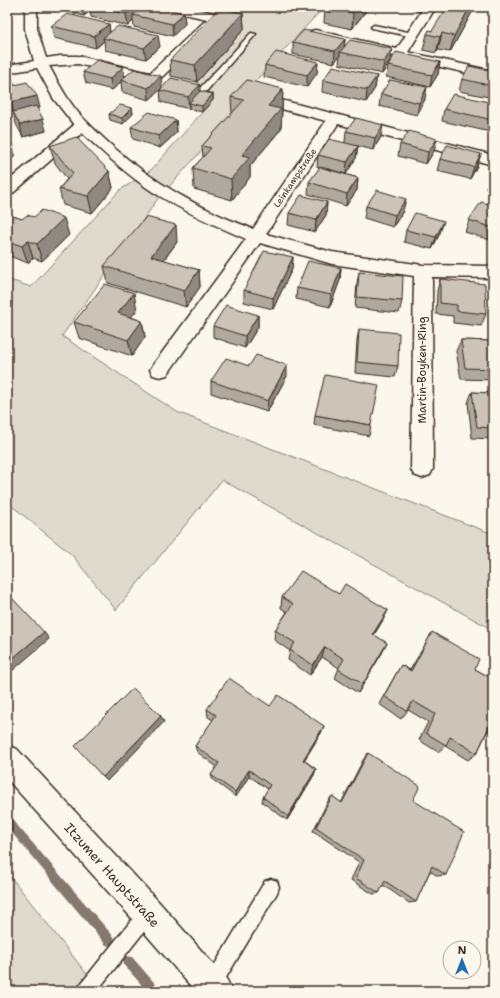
<svg xmlns="http://www.w3.org/2000/svg" width="500" height="998" viewBox="0 0 500 998" font-family="'Shantell Sans',sans-serif">
<style>
.green{fill:#dfd9ce;stroke:#8d8276}
.lines{fill:none;stroke-linecap:round;stroke-linejoin:round}
.stream{fill:#85796d;fill-rule:evenodd}
.lane-casing{stroke:#3b2a1e;stroke-width:3}
.street-casing{stroke:#3b2a1e;stroke-width:3}
.secondary-casing{stroke:#3b2a1e;stroke-width:3}
.lane{fill:#fbf7ec;fill-rule:evenodd}
.street{fill:#fbf7ec;fill-rule:evenodd}
.secondary{fill:#fbf7ec;fill-rule:evenodd}
.wall{fill:#afa99f;stroke:#3b2a1e}
.shaded-wall{fill:#8f8982;stroke:#3b2a1e}
.building{fill:#ccc4b9;stroke:#3b2a1e}
.labels{text-anchor:middle;dominant-baseline:central;stroke-width:3;stroke-linejoin:round;paint-order:stroke}
.far-street-label{font-size:9px;fill:#3b2a1e;stroke:#fbf7ec}
.street-label{font-size:11px;fill:#3b2a1e;stroke:#fbf7ec}
.near-street-label{font-size:13px;fill:#3b2a1e;stroke:#fbf7ec}
</style>
<rect width="100%" height="100%" fill="#fbf7ec"/>
<filter id="ink" filterUnits="userSpaceOnUse"><feTurbulence type="fractalNoise" baseFrequency=".025" numOctaves="2"/><feDisplacementMap in="SourceGraphic" scale="8" xChannelSelector="R" yChannelSelector="G"/><feConvolveMatrix kernelMatrix="1 2 1 2 8 2 1 2 1" color-interpolation-filters="sRGB"/></filter>
<g filter="url(#ink)">
<path class="green" d="M225 7H324L247 90 232 117 157 200 62 336 177 412 493 534V630L222 480 116 610 72 555 7 502V279L31 287 120 190 151 170 213 100 197 82 243 29Z
M7 872 100 991H7Z"/>
<g class="lines">
<path class="stream" d="M7 815 10 817 114 937 115 941 114 945 110 946 106 945 7 827Z
M128 956 132 957 158 987 159 991H147L124 965 123 961 124 957Z"/>
<defs>
<path id="lane" d="M407 7H422L431 10 428 12Z
M374 25 413 33 416 35 413 37 372 28 371 27Z
M251 33 256 34 204 94H198V90Z
M271 879 277 881 279 887 277 893 218 991H206L203 985 206 979 265 881Z
M148 905 154 907 156 913 154 919 97 991H77L80 985 142 907Z"/>
<path id="street" d="M25 7H37V29L46 58 60 56H78L150 73 207 19 165 10 163 7H186L220 14 222 17 220 20 158 81 153 82 78 64 49 66C60 86 71 107 88 123 123 159 166 190 211 211 224 218 239 223 253 229L326 121 248 100 246 97 248 94 253 93 258 94 493 155V165L338 124 266 234 332 252 423 265 493 266V278L432 277 433 469 430 475 422 478 414 475 411 469 414 276 332 264 260 243 167 375 160 377 153 375 150 370 153 365 246 239C214 225 183 211 153 192 127 175 105 154 82 133L13 193 7 195V182L74 125 53 98 37 68 7 73V65L34 61 25 29Z
M424 7H436L408 52 493 71V79L315 38 311 37 309 34 311 31 315 30 397 49Z"/>
<path id="secondary" d="M7 745 17 749 159 902 227 980 232 991H195L137 924 7 779Z"/>
</defs>
<use href="#lane" class="lane-casing"/>
<use href="#street" class="street-casing"/>
<use href="#secondary" class="secondary-casing"/>
<use href="#lane" class="lane"/>
<use href="#street" class="street"/>
<use href="#secondary" class="secondary"/>
</g>
<path class="wall" d="M50 7H140V9L184 13 185 24 173 36 134 27 133 21 128 26 91 17 90 11 84 16Z
M325 7H369L352 29 324 23Z
M475 7 450 52 438 50 436 53 423 50 427 34Z
M243 13 244 29 197 82 171 76 170 60Z
M109 24 110 32 160 47 146 59 105 50 104 41 96 48 54 38 51 26Z
M345 39 344 48 390 61 382 74 339 64 340 55 334 63 293 54V42Z
M7 62 14 85 40 108H37L46 131 23 137 16 124 13 112 7 103Z
M318 62 317 73 307 87 264 77 265 65Z
M440 62 438 74 430 87 386 77 388 66Z
M123 67 124 77 162 88 200 91 213 94V100L202 112 161 102 160 90 149 100 122 92 121 82 112 90 86 83 83 72Z
M493 71V98L459 91 462 79Z
M377 76 375 88 366 102 322 92 323 80Z
M283 89 281 129 250 166V177L232 200 194 189 193 168 203 157 202 146 232 114 231 97Z
M381 94 425 99 417 115 379 106Z
M493 103V125L490 132 442 121 444 109Z
M132 108 133 114 123 124 110 120 109 114Z
M176 120 177 132 160 148 133 139 131 127Z
M346 131 381 137 373 150 358 146 356 158 346 174 324 168 358 178 357 190 346 206 308 194 309 182 320 168 317 167 318 155 345 142Z
M400 144 434 151 426 164 398 156Z
M50 146 109 171 113 188 92 213 63 205 59 189 67 179 55 163Z
M481 154 477 166 470 179 437 171 440 159Z
M493 168V189L486 188Z
M327 202 326 215 315 232 288 225 289 213Z
M493 205V241L465 232 469 220Z
M366 206 403 211 393 227 364 218Z
M7 214 69 235 42 261 33 258 28 263 9 256 7 258Z
M406 230 440 233 432 249 404 242Z
M177 242 164 260 199 270 200 287 186 307 108 283 104 266Z
M293 257 292 269 273 309 244 302V290Z
M341 268 340 280 330 307 296 299 297 288Z
M359 272 402 301 399 313 355 308 357 283Z
M440 279 486 314 481 326 453 323V316L436 314 437 291Z
M137 310 131 317 142 321 145 337 132 356 79 338 74 322Z
M258 315V327L245 348 213 337V326Z
M359 329 398 366 395 377 355 373 357 340Z
M461 340 493 341V380L461 379 456 351Z
M249 366 287 376 267 412 211 393V381Z
M472 392 493 393V439L472 438 468 403Z
M315 415 371 425 369 436 314 425Z
M493 451V486L490 457Z
M339 594 388 610 383 620 374 635 387 643 382 653 358 693 335 678 339 668 322 657 310 675 288 660 290 651 274 640 275 630 287 612 281 608 282 597Z
M432 632 475 669 493 679V734L488 730 477 753 468 760 445 746 438 752 419 740 428 722 408 710 401 719 379 704 401 665 410 670 426 643Z
M270 706 324 726 321 733 304 760 316 769 314 775 287 820 262 802 263 797 268 789 249 776 236 797 213 780 211 775 217 767 197 752 195 746 213 720 208 717 207 709Z
M368 753 413 800 446 875 438 876 430 871 416 902 409 903 383 885 379 893 373 894 351 880 359 862 313 831 328 801 332 796 341 803 363 760Z"/>
<path class="shaded-wall" d="M82 7H90V11L84 16Z
M135 7H140L141 15H133V21L128 26 126 14Z
M358 7H369L352 29 353 13Z
M470 7H475L450 52 454 36Z
M184 13 185 24 173 36 172 24Z
M243 13 244 29 197 82 195 65Z
M109 24 110 35 103 38 104 41 96 48 94 36Z
M442 33 438 50 436 53 440 37Z
M158 35 160 47 146 59 144 48Z
M345 39 344 51 340 52V55L334 63 335 51Z
M392 49 390 61 382 74 384 62Z
M8 62 14 87 7 88V76Z
M318 62 317 73 307 87V75Z
M440 62 438 74 430 87 432 75Z
M123 67 125 79 121 80V82L112 90 110 79Z
M161 76 162 88 149 100 148 88Z
M377 76 375 88 366 102 367 90Z
M200 85V97L189 103V109L188 97Z
M427 87 425 99 417 115 419 103Z
M283 89 281 129 250 166V177L232 200 231 179 242 155 268 106Z
M213 94V100L202 112V106Z
M37 96 40 108 14 114 11 102Z
M132 108 133 114 123 124 122 118Z
M43 119 46 131 23 137 20 125Z
M176 120 177 132 160 148 159 136Z
M493 121V125L490 132Z
M383 125 381 137 373 150 375 138Z
M437 139 434 151 426 164 428 152Z
M12 144 15 156 7 164V148Z
M358 146 356 158 346 174 347 162Z
M481 154 477 166 470 179 474 167Z
M109 171 113 188 92 213 88 196Z
M358 178 357 190 346 206 347 194Z
M406 199 403 211 393 227 395 215Z
M327 202 326 215 315 232 316 220Z
M64 218 69 235 42 261 37 244Z
M444 221 440 233 432 249 436 237Z
M176 225 177 242 154 273 151 256Z
M28 241 33 258 28 263 22 246Z
M7 250 9 256 7 258Z
M293 257 292 269 273 309V298Z
M341 268 340 280 330 307 331 295Z
M199 270 200 287 186 307 184 291Z
M134 293 137 310 121 329 118 313Z
M258 315V327L245 348V336Z
M142 321 145 337 132 356 128 340Z
M287 365V376L267 412 268 401Z
M388 610 383 620 368 644 373 634Z
M44 632 49 639 12 671 7 665V663Z
M387 643 382 653 358 693 363 684Z
M325 647 322 657 310 675 313 665Z
M161 716 164 722 107 781 103 777Z
M324 726 321 733 301 766 303 760Z
M316 769 314 775 287 820 288 816Z
M249 770V776L236 797 235 792Z"/>
<path class="building" d="M95 7H135L126 14Z
M143 7H157L184 13 172 24 133 15Z
M325 7H358L353 13Z
M447 7H470L454 36 442 33 440 37 427 34 429 30 432 31Z
M219 8 243 13 195 65 170 60Z
M67 14 109 24 94 36 51 26Z
M118 26 158 35 144 48 103 38Z
M304 30 345 39 335 51 293 42Z
M350 40 392 49 384 62 340 52Z
M276 52 318 62 307 75 265 65Z
M396 52 440 62 432 75 388 66Z
M97 60 123 67 110 79 83 72Z
M7 62H8L11 75 7 76Z
M333 66 377 76 367 90 323 80Z
M469 66 493 71V86L462 79Z
M134 69 161 76 148 88 121 80Z
M171 78 200 85 188 97 160 90Z
M247 80 283 89 268 106 281 109 242 155 250 157 231 179 193 168 211 148 202 146 244 100 231 97Z
M390 80 427 87 419 103 381 94Z
M27 82 37 96 11 102 7 96V87Z
M200 91 213 94 202 106 189 103Z
M453 94 493 103V120L444 109Z
M120 105 132 108 122 118 109 114Z
M36 106 43 119 20 125 13 112Z
M149 112 176 120 159 136 131 127Z
M356 118 383 125 375 138 346 131Z
M409 131 437 139 428 152 400 144Z
M76 137 109 171 88 196 59 189 73 173 50 146Z
M329 139 358 146 347 162 318 155Z
M7 143 12 144 7 148Z
M447 145 481 154 474 167 440 159Z
M320 167 358 178 347 194 309 182Z
M493 168V176H490Z
M377 190 406 199 395 215 366 206Z
M301 195 327 202 316 220 289 213Z
M481 202 493 205V228L469 220Z
M42 210 64 218 37 244 28 241 22 246 7 241V214L22 219 27 215 34 217Z
M415 213 444 221 436 237 406 230Z
M146 217 176 225 151 256 199 270 184 291 104 266Z
M264 251 293 257 273 298 244 290Z
M308 261 341 268 331 295 297 288Z
M359 272 403 276 402 301 357 297Z
M440 279 485 284 486 314 457 311V305L440 303Z
M105 284 134 293 118 313 142 321 128 340 74 322Z
M226 305 258 315 245 336 213 326Z
M359 329 399 333 398 366 357 362Z
M461 340 493 341V369L465 368Z
M256 355 287 365 268 401 211 381 226 358 249 366Z
M325 375 379 385 371 425 315 415Z
M472 392 493 393V428L477 427Z
M301 571 339 594 345 584 388 610 373 634 387 643 363 684 338 669 344 659 325 647 313 665 290 650 295 643 275 630 293 604 282 597Z
M11 597 44 632 7 663V600Z
M432 632 479 659 475 669 493 679V720H492L477 753 450 737 446 745 426 733 435 714 413 701 407 711 384 696 401 665 411 671Z
M229 678 270 706 278 695 324 726 303 760 316 769 288 816 263 797 270 785 249 770 235 792 211 775 219 763 195 746 216 715 207 709Z
M133 688 161 716 103 777 75 746Z
M368 753 420 786 413 800 464 832 446 875 432 866 416 902 385 881 379 893 356 878 364 860 316 827 332 796 342 803Z"/>
</g>
<g class="labels">
<g class="far-street-label">
<text transform="translate(295 178) rotate(-56)">Leinkampstraße</text>
</g>
<g class="street-label">
<text transform="translate(422 370) rotate(-90)">Martin-Boyken-Ring</text>
</g>
<g class="near-street-label">
<text transform="translate(112 875) rotate(48)">Itzumer Hauptstraße</text>
</g>
</g>
<rect width="500" height="998" fill="none" stroke="#fbf7ec" stroke-width="24"/>
<rect x="12" y="12" width="476" height="974" fill="none" stroke="#3b2a1e" stroke-width="1.5" filter="url(#ink)"/>
<g transform="translate(462 960)"><circle r="19" fill="#fbf7ec" stroke="#aea59a"/>
<path d="M0-3L7 15L0 10L-7 15Z" fill="#1f6fb2"/>
<text y="-6" font-size="11" font-weight="bold" text-anchor="middle" fill="#3b2a1e">N</text>
</g>
</svg>
